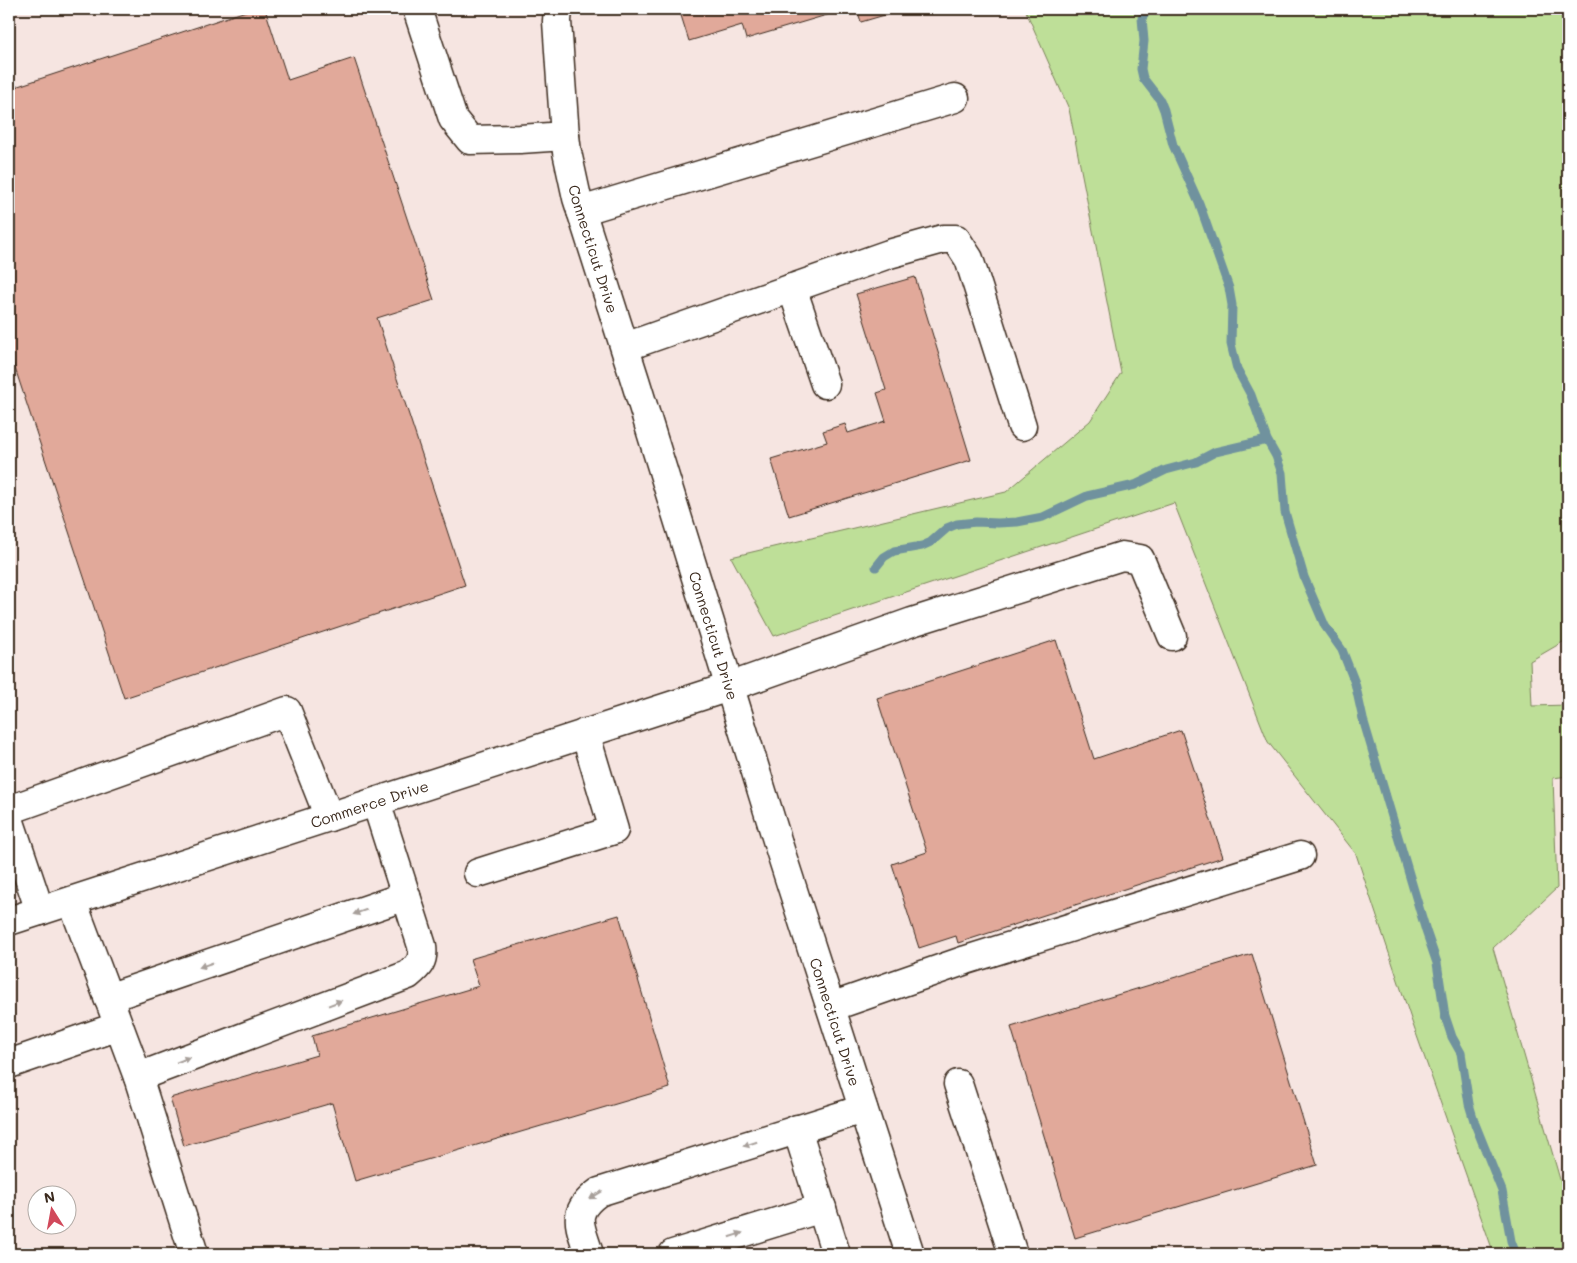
<svg xmlns="http://www.w3.org/2000/svg" width="1577" height="1263" viewBox="0 0 1577 1263" font-family="Mali,sans-serif">
<style>
.built{fill:#f6e5e1;fill-rule:evenodd}
.green{fill:#bedf98;stroke:#7c845b}
.lines{fill:none;stroke-linecap:round;stroke-linejoin:round}
.stream{stroke:#6f929e;stroke-width:9}
.building{fill:#e1a99a;stroke:#3b2a1e}
.minor-casing{stroke:#3b2a1e;stroke-width:31}
.minor{stroke:#fff;stroke-width:28}
.oneway{fill:#a79f9a}
.labels{text-anchor:middle;dominant-baseline:central;stroke-width:5;stroke-linejoin:round;paint-order:stroke}
.street-label{font-size:15px;fill:#3b2a1e;stroke:#fff}
</style>
<rect width="100%" height="100%" fill="#fff"/>
<filter id="ink" filterUnits="userSpaceOnUse"><feTurbulence type="fractalNoise" baseFrequency=".02" numOctaves="2"/><feDisplacementMap in="SourceGraphic" scale="10" xChannelSelector="R" yChannelSelector="G"/><feConvolveMatrix kernelMatrix="1 2 1 2 8 2 1 2 1" color-interpolation-filters="sRGB"/></filter>
<g filter="url(#ink)">
<path class="built" d="M9 9H1568V1254H9ZM38 1196H68V1226H38Z"/>
<path class="green" d="M1025 9H1568V639L1530 661 1532 706 1568 705V776L1553 778 1557 888 1493 948 1568 1207V1254H1494L1411 1019 1356 854 1268 742 1174 503 774 636 731 557 1006 492 1090 421 1121 373 1069 109Z"/>
<g class="lines">
<path class="stream" d="M1148 9 1142 18 1144 41 1141 69 1143 78 1160 100 1164 110 1173 145 1199 203 1229 288 1232 305 1231 344 1237 369 1251 395 1267 440 1276 456 1282 473 1285 512 1304 577 1325 626 1342 650 1355 683 1363 719 1426 931 1437 963 1445 1016 1452 1037 1461 1053 1469 1104 1475 1124 1502 1191 1511 1241 1516 1254
M876 567 884 557 894 551 922 546 931 542 947 528 957 524 976 522 998 523 1017 522 1043 517 1087 496 1135 485 1166 470 1196 462 1215 452 1267 440"/>
</g>
<path class="building" d="M252 9H265L288 80 354 58 434 300 377 318 465 585 124 698 9 350V89Z
M679 9H847L746 39 742 25 689 41Z
M857 9H905L861 22Z
M915 277 971 460 789 516 771 459 827 442 823 431 845 424 848 433 886 421 877 393 886 390 856 294Z
M1056 640 1094 759 1181 730 1223 857 958 943 956 936 919 948 892 864 927 852 877 698Z
M619 915 670 1088 355 1181 332 1103 184 1146 170 1098 317 1055 312 1036 479 986 470 959Z
M1252 954 1317 1165 1075 1238 1011 1027Z"/>
<g class="lines">
<defs>
<g id="minor">
<path d="M417 9 453 119 470 140 520 139 565 136"/>
<path id="s1" d="M558 9 557 21 560 66 565 136 567 152 577 198 635 380 781 853 910 1254"/>
<path d="M581 211 955 98"/>
<path d="M792 288 825 384"/>
<path d="M625 347 889 254 943 239H956L969 259 1022 426"/>
<path d="M9 810 287 711 329 817"/>
<path d="M9 819 40 911"/>
<path d="M478 873 614 830 585 733"/>
<path id="s2" d="M9 921 729 687 912 622 1122 556 1140 559 1172 636"/>
<path d="M108 998 406 896"/>
<path d="M831 1007 966 960 1300 856"/>
<path d="M119 1026 138 1077 194 1254"/>
<path d="M9 1064 119 1026 72 901"/>
<path d="M138 1077 408 975C419 966 424 961 422 946L376 802"/>
<path d="M958 1084 1013 1254"/>
<path d="M797 1129 836 1254"/>
<path d="M589 1254C580 1224 570 1213 599 1192L863 1109"/>
<path d="M673 1254 822 1208"/>
</g>
</defs>
<use href="#minor" class="minor-casing"/>
<use href="#minor" class="minor"/>
</g>
<defs><path id="oneway-solid" d="M-6-.8H1V-3.2L6.5 0L1 3.2V.8H-6Z" transform="scale(1.25)"/></defs>
<g class="oneway">
<use href="#oneway-solid" transform="translate(360 912) rotate(161)"/>
<use href="#oneway-solid" transform="translate(206 965) rotate(161)"/>
<use href="#oneway-solid" transform="translate(335 1003) rotate(-21)"/>
<use href="#oneway-solid" transform="translate(183 1060) rotate(-21)"/>
<use href="#oneway-solid" transform="translate(750 1144) rotate(163)"/>
<use href="#oneway-solid" transform="translate(596 1195) rotate(149)"/>
<use href="#oneway-solid" transform="translate(736 1235) rotate(-17)"/>
</g>
</g>
<g class="labels">
<g class="street-label">
<text stroke="none"><textPath href="#s1" startOffset="244">Connecticut Drive</textPath></text>
<text stroke="none"><textPath href="#s1" startOffset="649">Connecticut Drive</textPath></text>
<text stroke="none"><textPath href="#s2" startOffset="379">Commerce Drive</textPath></text>
<text stroke="none"><textPath href="#s1" startOffset="1054">Connecticut Drive</textPath></text>
</g>
</g>
<rect width="1577" height="1263" fill="none" stroke="#fff" stroke-width="30"/>
<rect x="15" y="15" width="1547" height="1233" fill="none" stroke="#3b2a1e" stroke-width="2" filter="url(#ink)"/>
<g transform="translate(52 1210) rotate(349)"><circle r="24" fill="#ffffff" stroke="#b1aaa5"/>
<path d="M0-4L9 19L0 12L-9 19Z" fill="#d1495b"/>
<text y="-8" font-size="14" font-weight="bold" text-anchor="middle" fill="#3b2a1e">N</text>
</g>
</svg>
